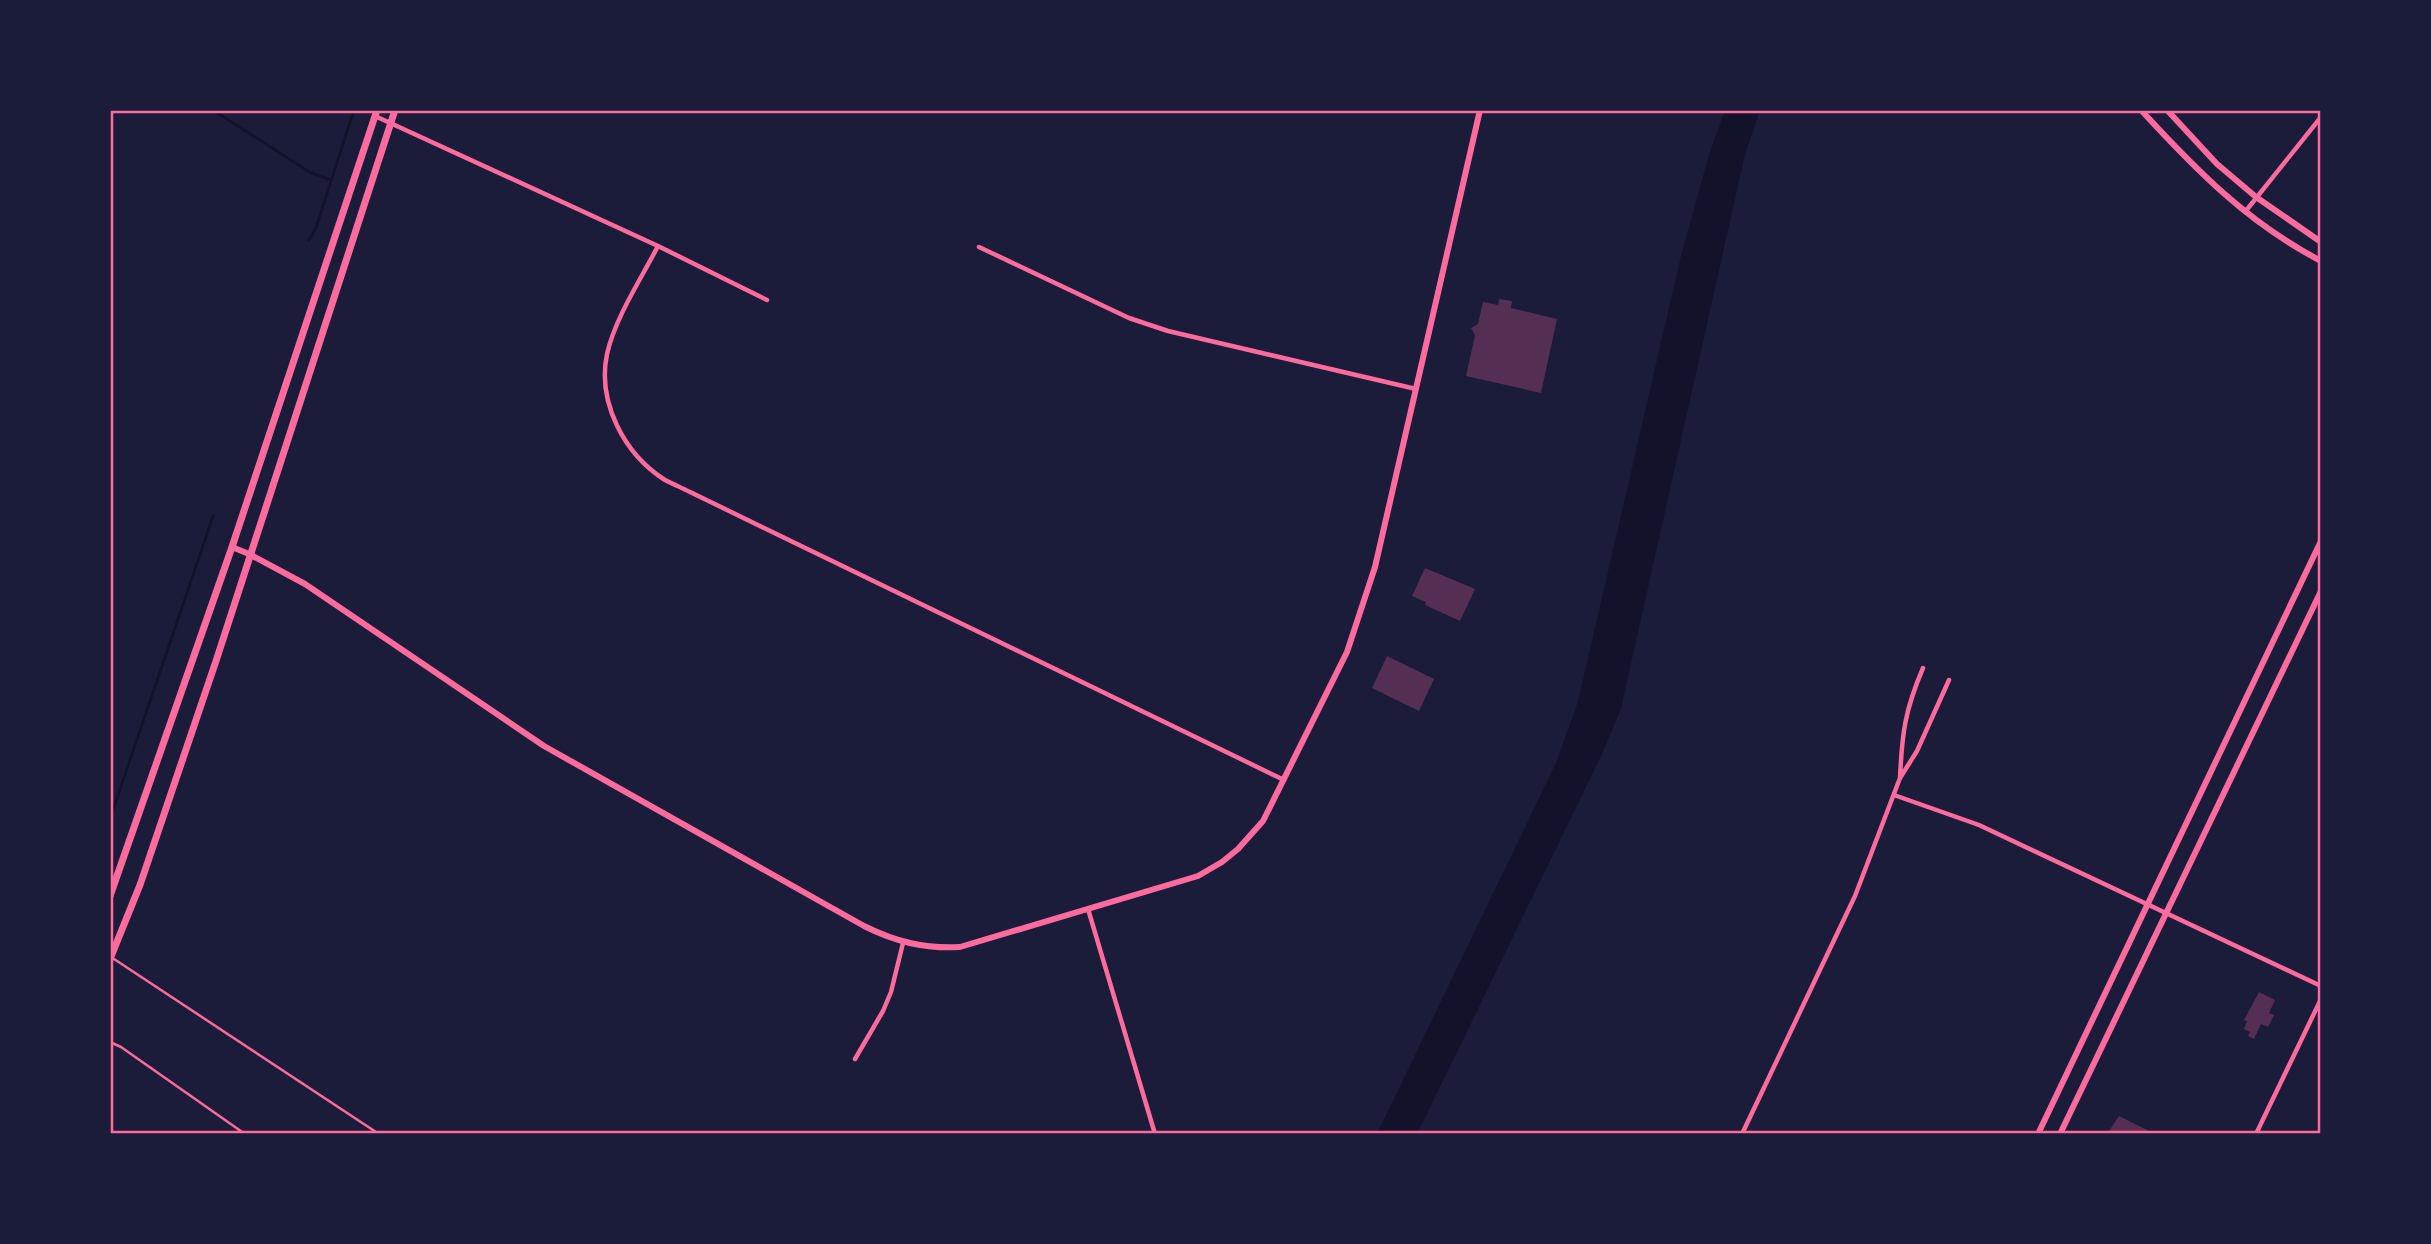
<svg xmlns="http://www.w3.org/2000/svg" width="2431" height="1244" viewBox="0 0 2431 1244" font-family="'Work Sans',sans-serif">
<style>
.water{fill:#12122b}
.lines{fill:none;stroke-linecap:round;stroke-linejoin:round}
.stream{stroke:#12122b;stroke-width:2.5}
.building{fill:#542f53}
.service{stroke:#ff6b9d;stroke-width:2.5}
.minor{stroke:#ff6b9d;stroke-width:4.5}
.tertiary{stroke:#ff6b9d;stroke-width:6}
.secondary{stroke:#ff6b9d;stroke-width:6}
.primary{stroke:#ff6b9d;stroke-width:7}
.neatline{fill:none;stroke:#ff6b9d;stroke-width:2.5}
</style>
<rect width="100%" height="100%" fill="#1b1b3a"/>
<path class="water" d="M1725 110H1760L1745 154 1621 708 1602 754 1417 1134H1377L1556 763 1578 702 1681 256 1709 155Z"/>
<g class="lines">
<path class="stream" d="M213 110 311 173 332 180
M309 240 316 228 354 110
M110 819 213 516"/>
</g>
<path class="building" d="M1499 299 1512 301 1511 308 1557 319 1541 393 1466 376 1475 335 1471 328 1478 324 1483 302 1498 305Z
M1425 568 1475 589 1460 621 1425 605 1426 602 1412 596Z
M1387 656 1434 679 1419 711 1372 688Z
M2259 992 2275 1000 2269 1013 2274 1015 2268 1027 2261 1024 2254 1039 2248 1036 2250 1032 2244 1029 2247 1021 2244 1020Z
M2119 1116 2155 1134H2107Z"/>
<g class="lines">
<path class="service" d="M111 957 379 1134
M110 1042 121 1047 245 1134"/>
<path class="minor" d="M375 116 658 246 767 300
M2245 212 2321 117
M658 246C641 279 615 318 607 354 597 402 624 454 665 480 673 484 682 488 690 492L1284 780
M979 247 1129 318 1168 331 1416 389
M1900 778C1902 733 1905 710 1923 668
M1894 795 1979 825 2321 986
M1088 909 1155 1134
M855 1059 883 1011 891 992 903 943
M1742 1134 1855 896 1900 778 1917 751 1949 680
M2256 1134 2321 999"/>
<path class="tertiary" d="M232 547 249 554 305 584 544 746 864 926C896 942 925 949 960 947L1198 876 1222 862 1238 849 1263 821 1347 652 1375 567 1480 110"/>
<path class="secondary" d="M2141 110C2196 170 2248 223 2321 261
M2167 110 2217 164 2256 197 2321 242
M2038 1134 2321 541
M2060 1134 2321 591"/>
<path class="primary" d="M110 896 232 547 377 110
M110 959 140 885 216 661 395 110"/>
</g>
<rect width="2431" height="1244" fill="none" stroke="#1b1b3a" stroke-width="224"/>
<rect x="112" y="112" width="2207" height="1020" class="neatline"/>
</svg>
